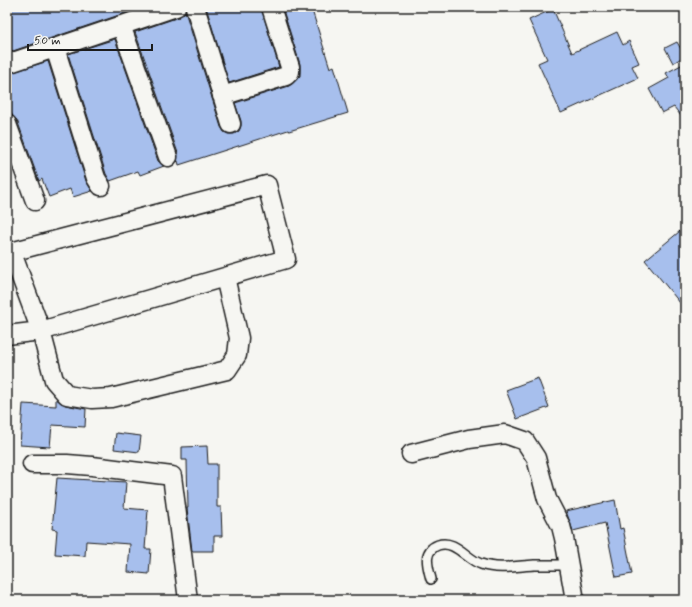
<svg xmlns="http://www.w3.org/2000/svg" width="692" height="607" viewBox="0 0 692 607" font-family="Mynerve,sans-serif">
<style>
.building{fill:#a7bfed;stroke:#1c1c1c}
.lines{fill:none;stroke-linecap:round;stroke-linejoin:round}
.lane-casing{stroke:#1c1c1c;stroke-width:12}
.street-casing{stroke:#1c1c1c;stroke-width:21}
.lane{stroke:#f6f6f2;stroke-width:9}
.street{stroke:#f6f6f2;stroke-width:18}
</style>
<rect width="100%" height="100%" fill="#f6f6f2"/>
<filter id="ink" filterUnits="userSpaceOnUse"><feTurbulence type="fractalNoise" baseFrequency=".025" numOctaves="2"/><feDisplacementMap in="SourceGraphic" scale="8" xChannelSelector="R" yChannelSelector="G"/><feConvolveMatrix kernelMatrix="1 2 1 2 8 2 1 2 1" color-interpolation-filters="sRGB"/></filter>
<g filter="url(#ink)">
<path class="building" d="M7 7H143L7 53Z
M206 7H261L279 67 229 83Z
M282 7H311L330 68 334 66 348 113 289 131 288 130 179 165 178 161 177 162 178 153 135 32 179 17 185 11 221 127 224 132 228 134H234L239 131 241 126V121L235 103 289 86 293 83 300 76V64Z
M553 9 572 53 617 32 623 45 629 41 639 63 632 66 638 78 561 113 538 63 547 59 529 20Z
M115 39 158 161 164 166 140 175 138 171 110 181 106 174 68 54Z
M677 42 685 56 673 63 665 48Z
M48 61 86 181 92 191 73 197 70 189 49 197 42 179 39 181 17 120 12 115 7 100V74Z
M685 63V121L674 107 662 113 649 89 669 78 666 73Z
M685 227V309L645 260Z
M538 378 549 407 517 419 506 390Z
M56 399 65 405 86 409 85 427 52 425 50 447 20 445 23 404 56 406Z
M116 433 141 436 139 452 114 449Z
M207 446 208 464H217V507H221L222 536H214V551H192L187 508H188L187 460H182V447Z
M57 478 126 482 124 508 148 510 145 549H151L149 574 128 572 130 544 86 541 85 556 55 554 57 530 52 529Z
M615 500 620 529 623 528 632 574 616 577 605 523 573 531 566 511Z"/>
<g class="lines">
<defs>
<path id="lane" d="M431 579C428 567 422 551 438 545 455 539 467 560 481 564 498 570 517 566 534 565 545 565 557 565 568 565"/>
<path id="street" d="M195 7 231 124
M121 25 168 157
M55 48 96 178 101 186
M7 64 176 7
M222 96 286 76 290 72V67L271 7
M7 124 35 201
M7 253 267 185 286 259 41 331 7 335
M12 253 41 331 54 380 67 395 92 399 111 398 227 370 237 355 239 338 225 277
M411 454 469 439 505 434 525 441 536 458 547 499 561 526 564 538 575 600
M32 464H67L92 466 172 476 188 600"/>
</defs>
<use href="#lane" class="lane-casing"/>
<use href="#street" class="street-casing"/>
<use href="#lane" class="lane"/>
<use href="#street" class="street"/>
</g>
</g>
<rect width="692" height="607" fill="none" stroke="#f6f6f2" stroke-width="24"/>
<rect x="12" y="12" width="668" height="583" fill="none" stroke="#1c1c1c" stroke-width="1.5" filter="url(#ink)"/>
<path d="M28 44v6h124v-6" fill="none" stroke="#1c1c1c" stroke-width="2"/>
<text x="34" y="44" font-size="12" fill="#1c1c1c" stroke="#f6f6f2" stroke-width="3" paint-order="stroke">50 m</text>
</svg>
